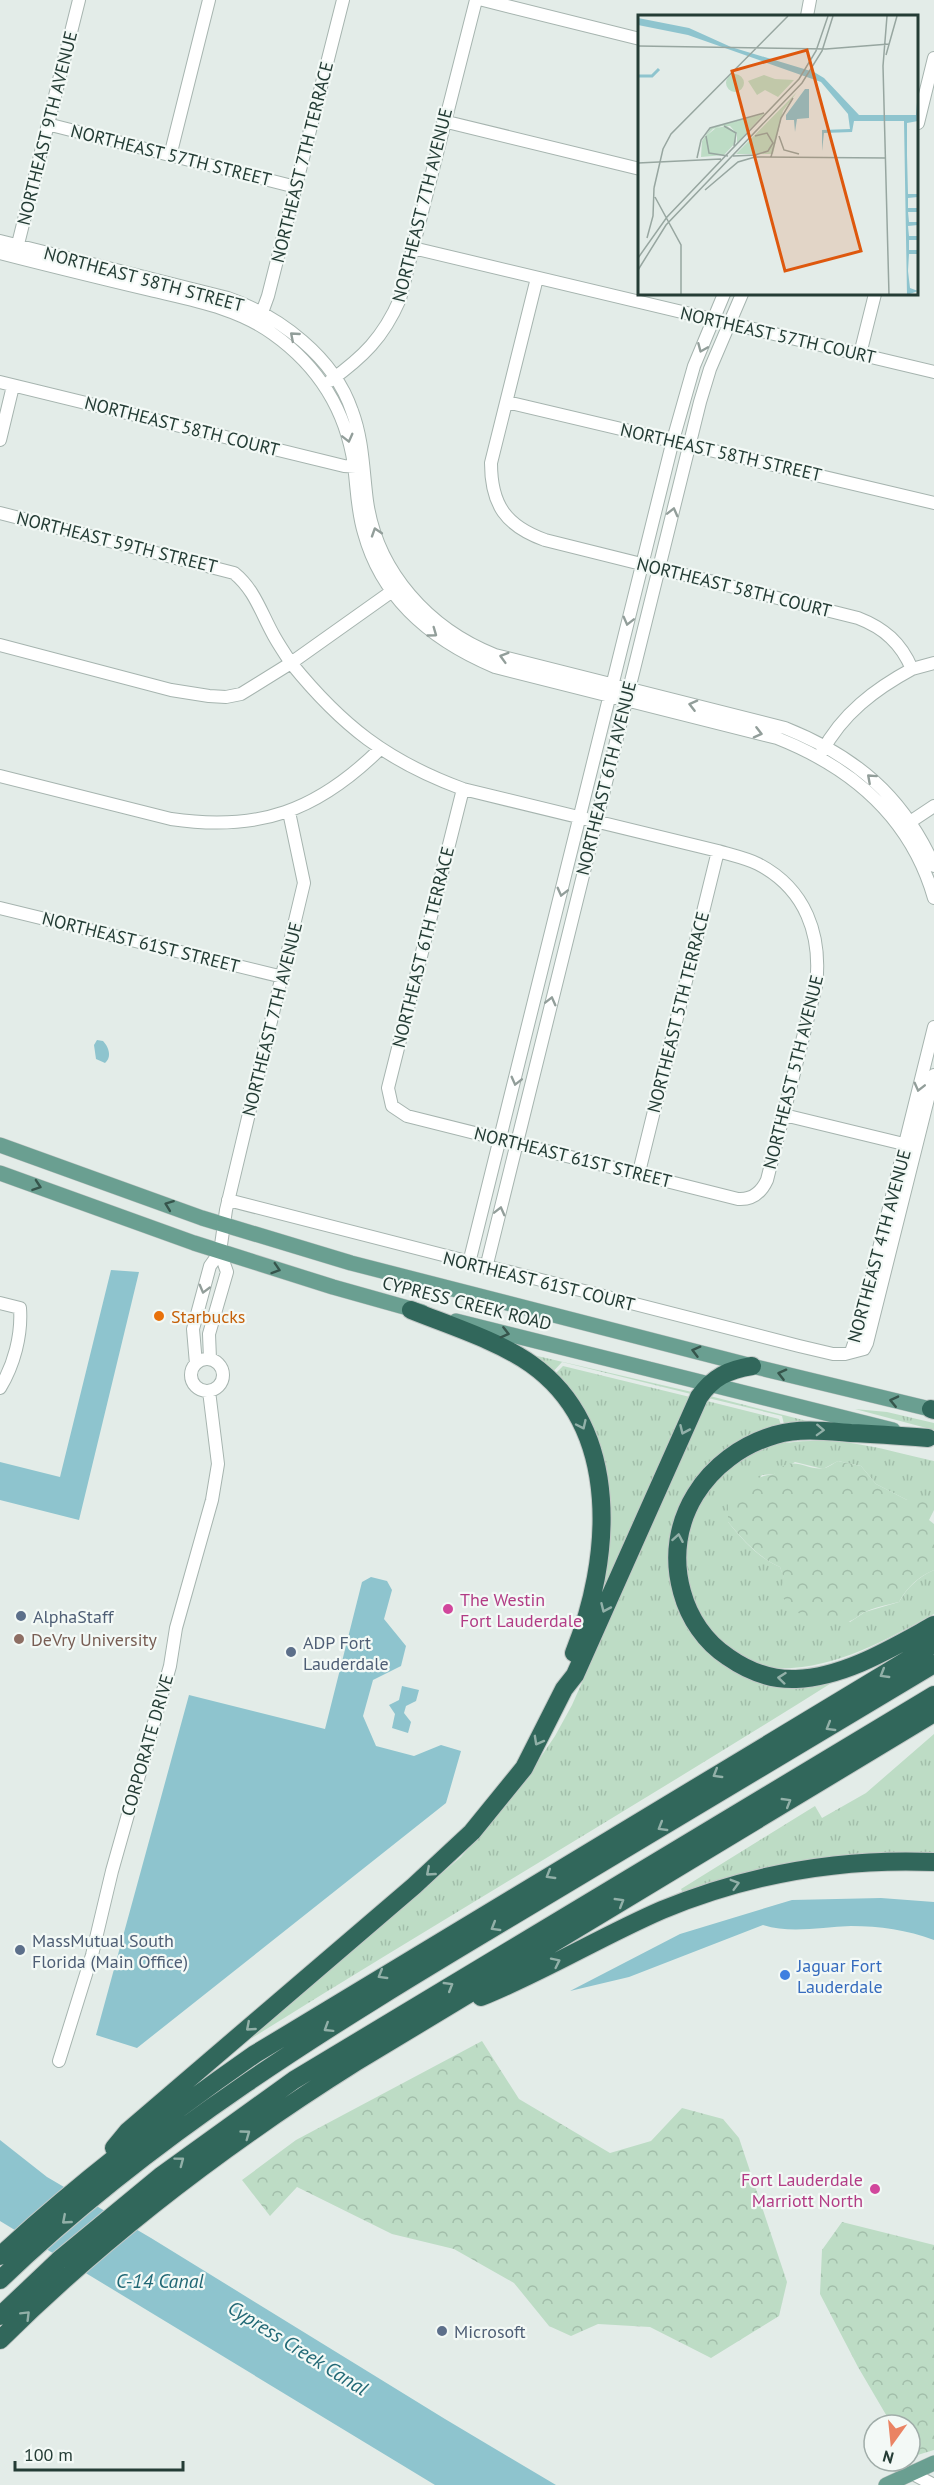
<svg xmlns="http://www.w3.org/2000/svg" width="934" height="2485" viewBox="0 0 934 2485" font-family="'PT Sans',sans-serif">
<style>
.grass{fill:url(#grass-tufts)}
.forest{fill:url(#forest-crowns)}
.water{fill:#8ec4ce}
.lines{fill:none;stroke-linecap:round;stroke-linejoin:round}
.minor-casing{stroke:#a6b4af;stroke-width:14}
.major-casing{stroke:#c2c8c6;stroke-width:16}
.highway-casing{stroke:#c2c8c6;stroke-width:20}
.minor{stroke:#fff;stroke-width:12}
.major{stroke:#6a9f91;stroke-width:15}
.highway{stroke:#31675b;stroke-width:18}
.oneway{stroke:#929e9a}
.oneway2{stroke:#36554c}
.oneway3{stroke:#92b0a8}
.food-dot{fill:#e8710a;stroke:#f3f9f6;stroke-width:2}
.hotel-dot{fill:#d1479c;stroke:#f3f9f6;stroke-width:2}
.service-dot{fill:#5c6f8a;stroke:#f3f9f6;stroke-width:2}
.education-dot{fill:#8d6e63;stroke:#f3f9f6;stroke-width:2}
.shop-dot{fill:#3f7fe0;stroke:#f3f9f6;stroke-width:2}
.labels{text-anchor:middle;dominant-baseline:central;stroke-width:4.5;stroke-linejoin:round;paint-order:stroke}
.street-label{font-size:18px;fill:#243c35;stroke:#f3f9f6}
.food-label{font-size:18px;fill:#c56008;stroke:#f3f9f6;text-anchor:start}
.hotel-label{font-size:18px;fill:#b23c85;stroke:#f3f9f6;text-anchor:start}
.service-label{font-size:18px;fill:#4e5e75;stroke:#f3f9f6;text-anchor:start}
.education-label{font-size:18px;fill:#785e54;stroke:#f3f9f6;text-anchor:start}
.shop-label{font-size:18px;fill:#366cbe;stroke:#f3f9f6;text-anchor:start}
.water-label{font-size:20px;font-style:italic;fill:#216875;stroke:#f3f9f6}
.inset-river{fill:none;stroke:#8ec4ce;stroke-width:3}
.inset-road{fill:none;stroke:#97a6a0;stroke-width:1.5}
.view{fill:#de580e;fill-opacity:0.15;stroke:#de580e;stroke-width:3}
.inset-edge{fill:none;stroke:#243c35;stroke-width:3}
</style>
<defs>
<pattern id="grass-tufts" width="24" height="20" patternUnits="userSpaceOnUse" patternTransform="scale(1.5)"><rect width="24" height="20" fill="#bddcc5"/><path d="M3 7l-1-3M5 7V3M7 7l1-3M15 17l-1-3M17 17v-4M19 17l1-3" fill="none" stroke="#a2beaa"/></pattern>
<pattern id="forest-crowns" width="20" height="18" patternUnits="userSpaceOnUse" patternTransform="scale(1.5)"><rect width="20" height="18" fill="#bddcc5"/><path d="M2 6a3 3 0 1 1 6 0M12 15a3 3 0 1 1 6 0" fill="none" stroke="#a2beaa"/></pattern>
</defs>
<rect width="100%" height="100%" fill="#e3ece8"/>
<path class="grass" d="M533 1355 692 1392 691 1394 562 1362 551 1374Z
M563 1366 690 1397 594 1619 606 1488 554 1375Z
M710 1396 811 1422 785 1428 782 1416 708 1398Z
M707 1401 779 1419 782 1428 723 1454 671 1566 728 1664 833 1682C640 1803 445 1918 252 2038L250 2035 461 1857 519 1789 555 1736 572 1705Z
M855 1409 887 1412 934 1423V1430Z
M785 1439 786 1443C840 1435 882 1449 934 1461V1499L907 1500 876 1484 861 1466 838 1461 823 1469 795 1462 774 1474 762 1475 728 1522C744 1541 757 1557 780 1567L784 1578 850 1622 865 1612 899 1602C907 1588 918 1577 934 1570V1614C883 1641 833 1671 773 1668 726 1666 688 1610 683 1567 681 1544 693 1503 708 1486 730 1461 755 1451 785 1439Z
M934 1734V1855C848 1848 763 1862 683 1893L681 1889 815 1806 822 1818 866 1793Z"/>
<path class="forest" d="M838 1461 861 1466 876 1484 907 1500 914 1496 934 1499V1510L929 1520 934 1524V1570C918 1577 907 1587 899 1602 887 1605 874 1607 863 1613 858 1616 853 1621 847 1622 820 1628 793 1616 780 1593L784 1579 780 1567C758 1557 744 1541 728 1522V1500C741 1486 755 1476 774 1474 793 1452 806 1472 825 1468 829 1467 834 1463 838 1461Z
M482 2041 519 2099 610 2153 651 2141 682 2108 723 2119 739 2138 787 2282 779 2316 711 2358 650 2327 598 2324 571 2336 549 2326 514 2283 454 2249 392 2234 297 2187 270 2216 242 2180 296 2140Z
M842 2222 934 2245V2450L911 2457 910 2425H892L858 2367 820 2294 822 2250Z"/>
<path class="water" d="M97 1040 103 1041C109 1047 112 1057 105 1063L96 1059 94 1045Z
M111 1270 139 1272 79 1520 0 1500V1462L60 1477Z
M371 1577 387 1581 392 1590 384 1619 406 1646 401 1666 373 1680 363 1716 376 1746 414 1756 441 1745 461 1751 446 1803 137 2048 96 2035 189 1695 325 1729 362 1582Z
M402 1686 419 1690 416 1701 406 1706 404 1713 411 1722 408 1733 392 1728 395 1714 389 1705 399 1700Z
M881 1898 934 1902V1940C907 1930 880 1926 851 1926 821 1927 791 1934 763 1925L629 1977 570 1991 680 1934 792 1900Z
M0 2140 47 2177 151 2238 445 2419 556 2485H435L0 2221Z"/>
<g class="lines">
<defs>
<path id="minor" d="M483 0 640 39
M807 16 810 0
M443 121 640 169
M918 123 934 58
M47 124 296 187
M170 156 209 0
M0 241 228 298C279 316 334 357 352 411 363 440 363 470 367 501 377 572 429 629 495 655L785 728C855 756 903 796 934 866
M413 248 934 372
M16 252 79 0
M0 253C50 266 100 278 150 290 192 300 238 308 273 334 318 366 346 411 354 465 357 488 357 510 364 533 382 599 433 641 495 667L777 738C853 768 911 818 934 898
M537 278 491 463C491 505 506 526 545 540L858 618C884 628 901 643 912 669L934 663
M260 318 268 296 343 0
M860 354 875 294
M330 381C363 357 383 338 400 299L476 0
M0 382 344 466 360 467
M507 402 934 503
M0 440 13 386
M0 513 234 573C255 590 261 613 274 636 279 645 285 654 291 663L398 587
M0 645 171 690 209 696 226 697 241 694 291 663C342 726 387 761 463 789L718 851C731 855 746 858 758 864 806 889 822 935 816 986L767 1180C761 1193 752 1200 738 1199L407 1116 392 1106 388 1088 463 789
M822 752C842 714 875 689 912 669
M0 776 171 819C259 832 317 811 380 749
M904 826 934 806
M0 908 283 977
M784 1115 912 1146
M639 1172 718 851
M228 1200 799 1346 833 1354H845L864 1349 867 1343 934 1075
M469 1263 673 440 694 366 724 294
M486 1268 700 402 710 369 742 294
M0 1303 20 1308C22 1335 14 1365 0 1388
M851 1352 859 1329 934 1027
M191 1375a16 16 0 1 1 32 0a16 16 0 1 1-32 0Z
M210 1359 209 1334 227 1272 220 1252 226 1210 304 883 289 812
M196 1364 193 1329 210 1266 220 1252
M59 2061 92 1955 112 1871 170 1666 176 1628 212 1500 218 1464 209 1391
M913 2474 934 2485"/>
<path id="major" d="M0 1145 202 1218 351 1263 752 1366 934 1410
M0 1173 194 1243 333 1287 422 1312
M456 1321 893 1430
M886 2485 934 2463"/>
<path id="highway" d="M411 1310C448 1325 499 1341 531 1364 623 1429 611 1561 574 1653
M931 1409 934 1410
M928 1438C903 1436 877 1434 851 1433 825 1431 801 1428 775 1435 707 1455 662 1521 682 1592 689 1618 705 1642 728 1657 748 1671 771 1680 796 1679 845 1677 892 1648 934 1625
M481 1997C543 1972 600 1937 662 1910 749 1874 839 1858 934 1862
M114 2148 128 2131 414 1886 472 1832 524 1768 564 1689 575 1675 699 1397C713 1377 728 1370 752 1366
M0 2256C80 2182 166 2116 255 2054L934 1644
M0 2280C153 2133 332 2024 513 1916 654 1832 794 1748 934 1664
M0 2316 59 2260 162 2175 294 2080 934 1695
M0 2340C108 2233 227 2143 356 2062L934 1713"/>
</defs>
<use href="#minor" class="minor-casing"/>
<use href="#major" class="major-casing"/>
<use href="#highway" class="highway-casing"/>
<use href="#minor" class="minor"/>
<use href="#major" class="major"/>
<use href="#highway" class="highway"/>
</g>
<defs><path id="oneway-chevron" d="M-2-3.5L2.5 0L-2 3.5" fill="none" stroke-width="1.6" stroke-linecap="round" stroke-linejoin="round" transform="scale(1.5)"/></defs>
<g class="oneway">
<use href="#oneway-chevron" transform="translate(294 336) rotate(-139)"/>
<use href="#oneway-chevron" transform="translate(702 348) rotate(113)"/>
<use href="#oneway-chevron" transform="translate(348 438) rotate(76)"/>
<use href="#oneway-chevron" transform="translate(673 512) rotate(-76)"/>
<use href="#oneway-chevron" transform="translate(376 532) rotate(-108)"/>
<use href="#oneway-chevron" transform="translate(628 621) rotate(104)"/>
<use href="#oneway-chevron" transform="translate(433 633) rotate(36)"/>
<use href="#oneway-chevron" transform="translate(504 657) rotate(-164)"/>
<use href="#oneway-chevron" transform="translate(693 705) rotate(-166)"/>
<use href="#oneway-chevron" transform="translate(758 733) rotate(14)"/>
<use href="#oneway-chevron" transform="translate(871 778) rotate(-138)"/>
<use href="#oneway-chevron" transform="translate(562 892) rotate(104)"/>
<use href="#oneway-chevron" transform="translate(551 1001) rotate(-76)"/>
<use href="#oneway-chevron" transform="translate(516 1081) rotate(104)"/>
<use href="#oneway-chevron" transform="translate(919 1087) rotate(104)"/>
<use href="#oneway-chevron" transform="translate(500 1211) rotate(-76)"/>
<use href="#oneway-chevron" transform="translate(204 1289) rotate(105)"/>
</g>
<g class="oneway2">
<use href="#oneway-chevron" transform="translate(37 1186) rotate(19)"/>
<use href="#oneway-chevron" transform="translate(169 1205) rotate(-159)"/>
<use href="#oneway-chevron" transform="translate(276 1269) rotate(18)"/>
<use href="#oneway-chevron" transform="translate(505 1333) rotate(14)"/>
<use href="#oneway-chevron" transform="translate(696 1351) rotate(-165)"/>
<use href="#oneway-chevron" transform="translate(782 1374) rotate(-166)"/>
<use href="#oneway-chevron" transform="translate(894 1401) rotate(-167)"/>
</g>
<g class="oneway3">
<use href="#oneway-chevron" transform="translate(582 1425) rotate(65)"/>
<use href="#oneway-chevron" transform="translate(684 1430) rotate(114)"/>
<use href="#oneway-chevron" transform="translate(820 1430) rotate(2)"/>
<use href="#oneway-chevron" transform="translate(678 1538) rotate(-80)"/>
<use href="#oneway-chevron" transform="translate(605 1608) rotate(114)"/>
<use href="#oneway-chevron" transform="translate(884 1674) rotate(149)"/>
<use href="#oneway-chevron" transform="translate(782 1678) rotate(-174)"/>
<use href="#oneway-chevron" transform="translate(830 1727) rotate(149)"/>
<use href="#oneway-chevron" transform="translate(538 1741) rotate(119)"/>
<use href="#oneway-chevron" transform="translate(717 1774) rotate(149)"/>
<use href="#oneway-chevron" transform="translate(787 1802) rotate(-31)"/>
<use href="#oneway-chevron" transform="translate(662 1827) rotate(149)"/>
<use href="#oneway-chevron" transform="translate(430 1872) rotate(139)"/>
<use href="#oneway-chevron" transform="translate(550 1875) rotate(149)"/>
<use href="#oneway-chevron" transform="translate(735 1884) rotate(-16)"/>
<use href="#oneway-chevron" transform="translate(620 1902) rotate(-31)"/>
<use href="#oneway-chevron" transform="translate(495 1927) rotate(149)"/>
<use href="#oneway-chevron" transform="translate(556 1962) rotate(-26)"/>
<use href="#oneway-chevron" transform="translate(382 1975) rotate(149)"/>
<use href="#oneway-chevron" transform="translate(449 1986) rotate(-31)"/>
<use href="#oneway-chevron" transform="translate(250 2027) rotate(139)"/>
<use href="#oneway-chevron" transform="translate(328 2028) rotate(148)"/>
<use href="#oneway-chevron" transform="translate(246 2134) rotate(-36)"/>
<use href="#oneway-chevron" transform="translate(180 2161) rotate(-37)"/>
<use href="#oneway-chevron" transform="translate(66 2220) rotate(139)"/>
<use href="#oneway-chevron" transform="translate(26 2315) rotate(-45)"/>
</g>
<circle class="food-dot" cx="159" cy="1316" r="6"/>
<g class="hotel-dot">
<circle cx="448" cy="1609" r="6"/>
<circle cx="875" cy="2189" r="6"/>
</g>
<g class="service-dot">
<circle cx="21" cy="1616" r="6"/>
<circle cx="291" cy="1652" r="6"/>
<circle cx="20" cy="1950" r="6"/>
<circle cx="442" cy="2331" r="6"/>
</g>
<circle class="education-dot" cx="19" cy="1639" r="6"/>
<circle class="shop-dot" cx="785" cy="1975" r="6"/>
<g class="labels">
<g class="street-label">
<text transform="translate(47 128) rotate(-76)">NORTHEAST 9TH AVENUE</text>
<text transform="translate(171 155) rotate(14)">NORTHEAST 57TH STREET</text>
<text transform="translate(302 162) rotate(-76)">NORTHEAST 7TH TERRACE</text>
<text transform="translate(422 205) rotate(-76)">NORTHEAST 7TH AVENUE</text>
<text transform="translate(144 279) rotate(15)">NORTHEAST 58TH STREET</text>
<text transform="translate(778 335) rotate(13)">NORTHEAST 57TH COURT</text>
<text transform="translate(182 426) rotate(14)">NORTHEAST 58TH COURT</text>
<text transform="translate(721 452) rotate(13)">NORTHEAST 58TH STREET</text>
<text transform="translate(117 542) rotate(14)">NORTHEAST 59TH STREET</text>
<text transform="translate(734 587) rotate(14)">NORTHEAST 58TH COURT</text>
<text transform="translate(606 778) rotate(-76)">NORTHEAST 6TH AVENUE</text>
<text transform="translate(141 942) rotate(14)">NORTHEAST 61ST STREET</text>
<text transform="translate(423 947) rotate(-76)">NORTHEAST 6TH TERRACE</text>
<text transform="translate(678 1012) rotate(-76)">NORTHEAST 5TH TERRACE</text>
<text transform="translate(272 1019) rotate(-76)">NORTHEAST 7TH AVENUE</text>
<text transform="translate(793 1072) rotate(-76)">NORTHEAST 5TH AVENUE</text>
<text transform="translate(573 1157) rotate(14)">NORTHEAST 61ST STREET</text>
<text transform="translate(879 1246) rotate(-75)">NORTHEAST 4TH AVENUE</text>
<text transform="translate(539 1281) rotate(14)">NORTHEAST 61ST COURT</text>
<text transform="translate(467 1303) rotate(14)">CYPRESS CREEK ROAD</text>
<text transform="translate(147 1745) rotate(-74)">CORPORATE DRIVE</text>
</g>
<g class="food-label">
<text x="171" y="1316">Starbucks</text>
</g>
<g class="hotel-label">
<text x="460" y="1599">The Westin<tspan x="460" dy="21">Fort Lauderdale</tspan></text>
<text x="863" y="2179" text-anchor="end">Fort Lauderdale<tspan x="863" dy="21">Marriott North</tspan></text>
</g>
<g class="service-label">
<text x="33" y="1616">AlphaStaff</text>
<text x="303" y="1642">ADP Fort<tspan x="303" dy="21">Lauderdale</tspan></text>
<text x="32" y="1940">MassMutual South<tspan x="32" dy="21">Florida (Main Office)</tspan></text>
<text x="454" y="2331">Microsoft</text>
</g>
<g class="education-label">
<text x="31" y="1639">DeVry University</text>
</g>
<g class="shop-label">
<text x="797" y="1965">Jaguar Fort<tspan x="797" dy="21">Lauderdale</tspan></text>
</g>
<g class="water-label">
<text x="160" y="2281">C-14 Canal</text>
<text transform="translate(298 2348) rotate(32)">Cypress Creek Canal</text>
</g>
</g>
<g transform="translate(638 15)">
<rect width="280" height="280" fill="#e3ece8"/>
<path d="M159 77 145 96 135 139H98ZM127 98 99 128V119L92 111H84L75 114 68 121 78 113 89 111 97 117 98 127 86 140 63 142 64 126 73 113Z" fill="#bddcc5"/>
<path d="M88 68a9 9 0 1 1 18 0a9 9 0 1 1-18 0ZM126 60 137 64 156 65 140 82 127 75 119 80 110 66Z" fill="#bddcc5"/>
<path d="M0 3 51 13 93 32 176 57 186 63 221 100H278L280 75V106L269 108V140L270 179H280V168V182L270 183V193H280V197H270L271 207H281L280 210 270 211 271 221H281L280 225H271V235H280L281 239H271L270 256 272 273 280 276 269 280 266 106H216L214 117 186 118 184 136V115L212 114 210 99 183 67 50 20 0 10ZM167 74H171V103L159 104 157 117 156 105H148V100Z" fill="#8ec4ce"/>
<path class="inset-river" d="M0 61H14L21 54"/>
<path class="inset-road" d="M249 1 245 51 251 280M0 31 188 34 251 29M248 40 259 1M86 111 98 118 96 131M68 121 71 138 90 141M117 121 129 118 135 128 130 136 117 140M141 121 146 135 161 139M95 141 119 140M116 142 248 143M133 142 143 103 155 83M59 143 63 125 72 113 126 98M0 148 83 144M16 173 25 134 33 119 150 1M67 175 100 147 117 142M17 182 43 230V280M9 223 15 201 16 173M0 243 29 202 161 64 178 36 190 1M0 255 28 210 164 68 184 36 195 1"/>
<path class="view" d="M169 35 223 236 147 256 94 56Z"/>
<rect width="280" height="280" class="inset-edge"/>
</g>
<g transform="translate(892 2443) rotate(195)"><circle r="28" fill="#f3f9f6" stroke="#a0ada9" stroke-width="1.5"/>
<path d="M0-4.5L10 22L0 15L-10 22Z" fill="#ea8363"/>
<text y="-9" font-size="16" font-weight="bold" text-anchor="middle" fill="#243c35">N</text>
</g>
<path d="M15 2461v9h168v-9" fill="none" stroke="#243c35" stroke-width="3"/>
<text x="24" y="2461" font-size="18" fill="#243c35" stroke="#f3f9f6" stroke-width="4.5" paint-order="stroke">100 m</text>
</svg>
